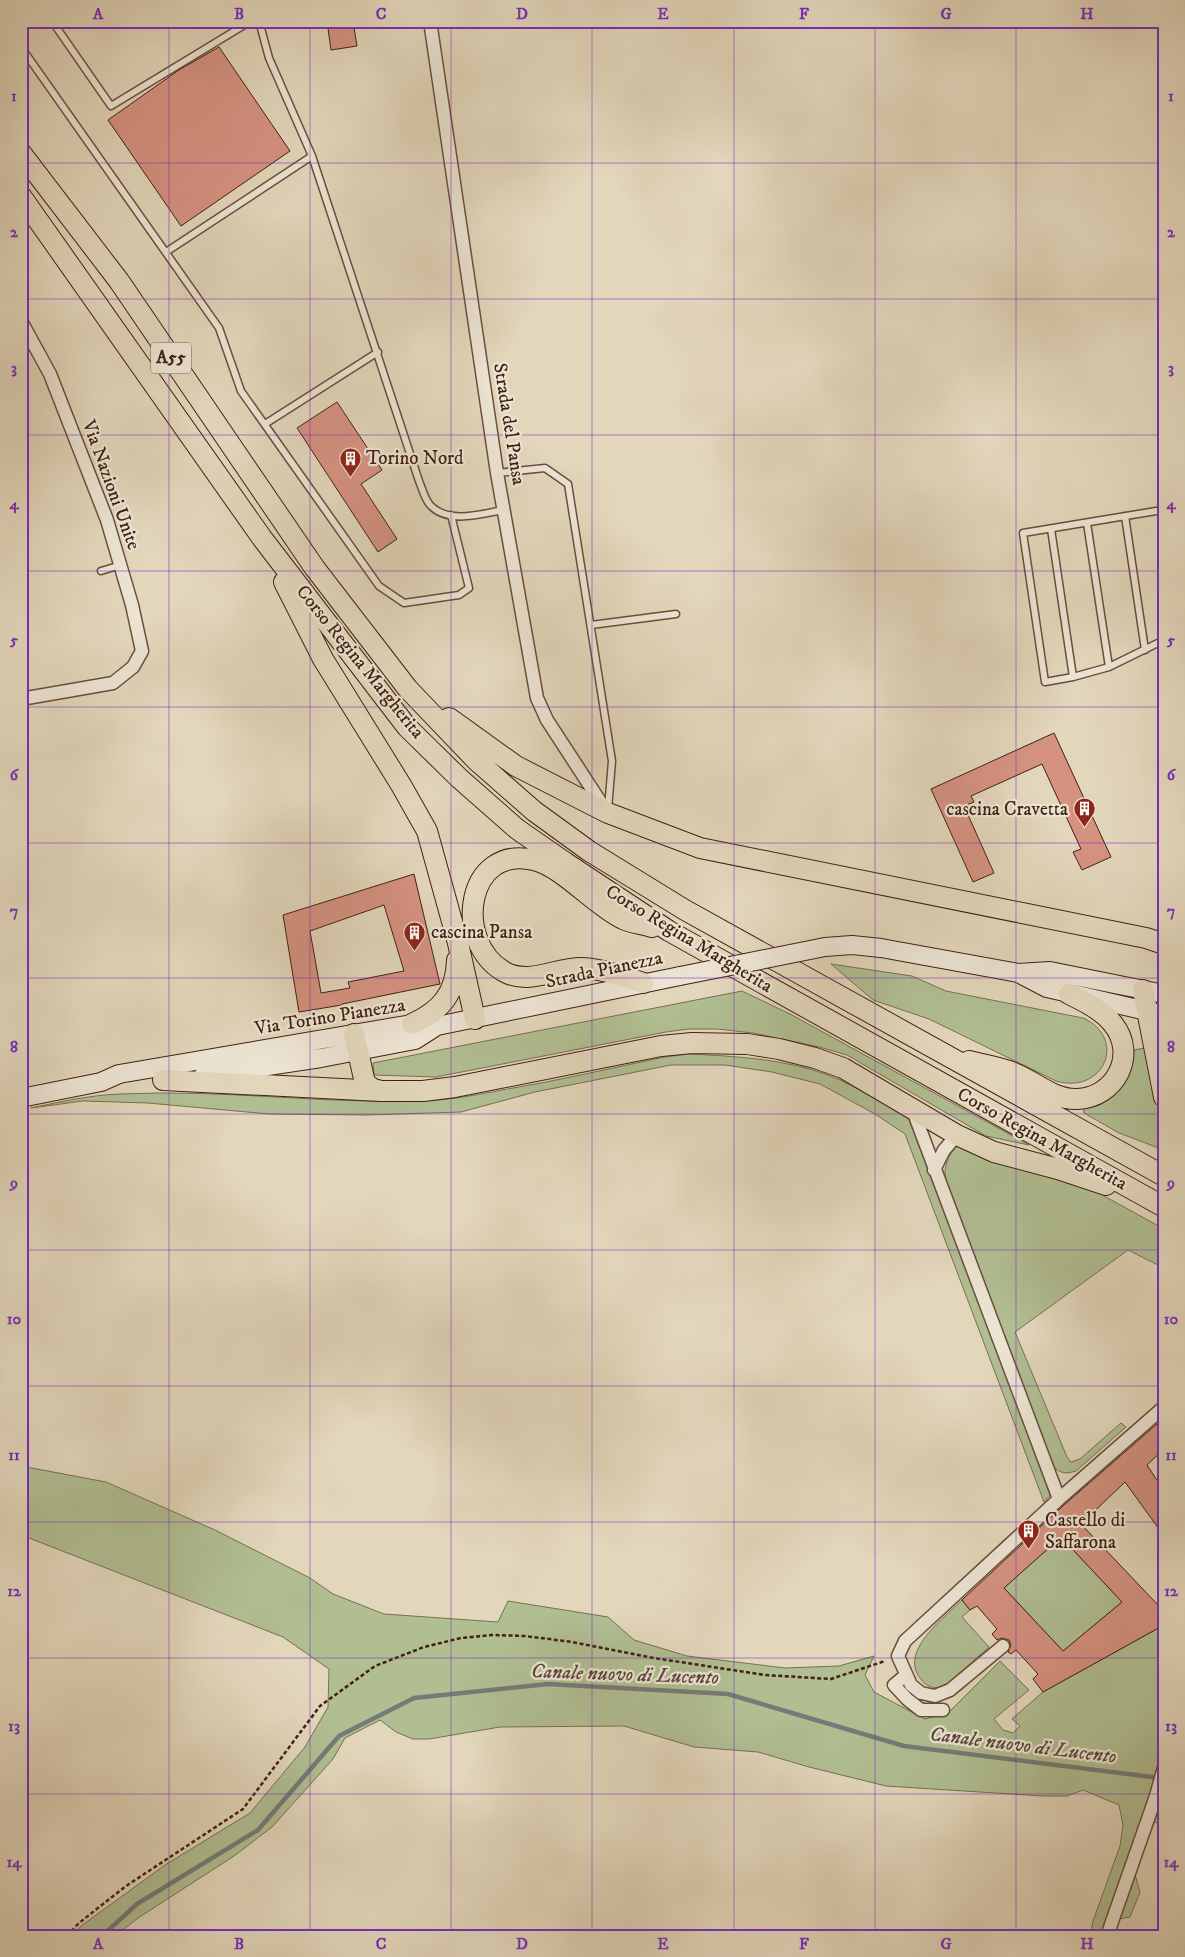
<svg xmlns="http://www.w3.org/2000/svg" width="1185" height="1957" viewBox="0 0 1185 1957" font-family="'IM FELL DW Pica',serif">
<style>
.green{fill:#b0be92;stroke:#786f52}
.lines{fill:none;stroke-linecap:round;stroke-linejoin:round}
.stream{stroke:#757b77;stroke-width:4.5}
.building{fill:#d59281;stroke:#412012;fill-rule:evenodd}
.service-casing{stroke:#694e3c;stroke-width:9}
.minor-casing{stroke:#694e3c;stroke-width:15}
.secondary-casing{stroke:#412012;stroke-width:20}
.primary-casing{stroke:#412012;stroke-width:22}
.path{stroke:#412012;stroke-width:2.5;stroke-dasharray:4 2.5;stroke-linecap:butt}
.service{stroke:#ece4d3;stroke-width:6}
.minor{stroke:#ece4d3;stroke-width:12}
.secondary{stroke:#ece4d3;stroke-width:18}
.primary{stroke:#e2d6bb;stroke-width:20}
.secondary-bridge-casing{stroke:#412012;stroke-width:20;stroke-linecap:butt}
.secondary-bridge{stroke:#ece4d3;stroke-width:18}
.grid{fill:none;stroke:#7b2cbf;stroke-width:1;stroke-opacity:0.55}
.labels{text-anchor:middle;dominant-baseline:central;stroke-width:4.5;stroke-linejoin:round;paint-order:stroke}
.shield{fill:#ece4d3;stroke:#745b4c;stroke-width:1}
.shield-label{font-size:18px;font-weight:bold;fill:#412012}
.street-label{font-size:19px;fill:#412012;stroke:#ece4d3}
.poi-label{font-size:19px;fill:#412012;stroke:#ece4d3;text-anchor:start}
.water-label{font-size:20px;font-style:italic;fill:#57463c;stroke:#ece4d3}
.neatline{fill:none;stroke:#7b2cbf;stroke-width:2}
.grid-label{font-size:16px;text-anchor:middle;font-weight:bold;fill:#7b2cbf}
</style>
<rect width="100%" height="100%" fill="#e2d6bb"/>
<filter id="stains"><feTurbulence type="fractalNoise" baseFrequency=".004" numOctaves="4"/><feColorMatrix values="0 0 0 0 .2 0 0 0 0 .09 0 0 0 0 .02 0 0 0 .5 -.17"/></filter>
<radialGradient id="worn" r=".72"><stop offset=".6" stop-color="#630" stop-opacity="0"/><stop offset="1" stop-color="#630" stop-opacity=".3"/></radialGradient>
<path class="green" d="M831 964 912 976 946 991 1083 1018C1128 1038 1104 1095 1056 1081L929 1019 873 1000Z
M742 991 790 1014 1029 1145 986 1136 847 1055 819 1047 753 1033 717 1029H689L666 1032 436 1077 374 1075 373 1063Z
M1145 1048 1164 1135V1150L1119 1133 1084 1113 1083 1106C1091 1104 1099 1103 1106 1099 1126 1090 1133 1069 1134 1050Z
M688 1054C730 1056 772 1058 813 1070 847 1080 879 1101 910 1118L1051 1494 1044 1502 905 1134 875 1114 820 1084 772 1072 725 1065H671L535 1092 461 1112 368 1115 269 1114 148 1103 83 1101 31 1108C60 1102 90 1095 120 1094 221 1089 322 1104 423 1101 450 1100 476 1095 502 1090 557 1081 611 1068 665 1057Z
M959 1144 1037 1169 1095 1191 1164 1229V1268L1128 1250 1015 1332 1067 1457 1071 1462 1080 1459 1121 1423 1126 1427 1076 1471C1065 1474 1061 1474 1053 1466L946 1186C943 1168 946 1157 959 1144Z
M21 1466 106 1482 215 1530 310 1578 333 1594 384 1614 498 1622 508 1601 608 1617 634 1640 687 1656 785 1668 839 1666 874 1656 865 1675 874 1692 925 1719 948 1713 1000 1661 1029 1690 994 1719 1003 1730 1013 1733 1020 1726 1012 1719 1043 1692 1164 1625V1823L1142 1822 1130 1857 1140 1892 1130 1917 1108 1921 1103 1936H1090L1093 1921 1120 1846 1123 1825 1119 1805 1083 1790 1067 1796H1042L886 1786 809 1767 758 1752 694 1747 624 1726 500 1727 429 1739H413L396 1732 380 1720 345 1738 333 1759 272 1827 234 1856 138 1918 115 1936H72L81 1926 165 1865 250 1813 305 1747 328 1707 329 1669 283 1637 29 1538H21Z
M1061 1537 1122 1602 1063 1651 1004 1588Z
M962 1600 970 1610 962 1617 989 1647 944 1687C934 1689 926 1687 920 1678 899 1651 945 1617 962 1600Z"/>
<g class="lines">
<path class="stream" d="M102 1936 137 1904 258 1830 339 1736 414 1698 548 1684 728 1694 904 1746 1160 1778"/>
</g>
<path class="building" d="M327 21H353L357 46 331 50Z
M219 47 290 151 181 226 108 120 179 70Z
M337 402 382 470 361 484 397 539 378 552 297 428Z
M1054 733 1111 857 1082 870 1073 852 1081 849 1042 764 971 796 974 802 964 806 994 873 973 882 931 789Z
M414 874 440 984 342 1004V1005L299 1012 283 915ZM384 905 404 971 348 982 350 988 321 993 310 931Z
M1164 1418V1449L1147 1465 1164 1491V1536L1125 1482 1081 1524 1159 1606 1164 1604V1625L1043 1692 1033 1679 1038 1674 1016 1650 1011 1654 1008 1652 1011 1645 1009 1640 1002 1638 997 1640 992 1634 997 1629 977 1606 970 1610 962 1600 1064 1505ZM1061 1537 1122 1602 1063 1651 1004 1588Z"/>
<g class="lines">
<defs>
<path id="service" d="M52 21 111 106 251 21
M259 21 269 58 312 156 419 481C422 488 425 501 431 506 449 524 481 514 503 510
M269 21 276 24 313 21
M21 47 219 328 241 391 379 586 404 603 459 595 469 588 451 515
M166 252 312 156
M265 424 378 352
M497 473 545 468 568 484 612 761 608 809
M1125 516 1145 650
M1087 523 1109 667
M1164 524 1162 510 1023 533 1045 682 1073 677 1109 667 1164 640
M1051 529 1073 677
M101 571 121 565
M591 625 676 614"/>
<path id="minor" d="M430 21 497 473 537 698 547 720 605 809
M21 321 50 374 107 520 132 605 142 651 133 667 113 683 21 699
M912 1108 1059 1499
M934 1170 944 1150 957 1135
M1003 1646 950 1690 935 1696 921 1693 911 1685 898 1656 905 1641 918 1629 1059 1499 1164 1407
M906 1675 894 1685 907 1699 921 1710H943
M1107 1936 1156 1796 1164 1767"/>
<path id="secondary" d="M825 947 852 945 881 948 1018 973 1050 971 1164 994
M1018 973 1047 988 1164 1015
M203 1076 321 1058 415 1040 437 1026
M21 1098 101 1082 119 1074 412 1024 437 1026 680 976"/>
<path id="primary" d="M21 153 119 281 314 567 408 689 477 761 534 811 589 851 685 910 1164 1176
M21 196 262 538 407 727 459 778 517 829 566 863 669 931 1164 1207
M284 582 323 659 401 785 427 831 458 943 475 1019
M449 718 516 766 608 813 700 848 1146 938 1164 944
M643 983C623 976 603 969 581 968 554 968 528 986 503 971 453 941 466 844 534 860 563 867 595 906 623 919 631 923 643 924 652 927
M1143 990 1164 1097
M412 1024C441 1011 456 993 457 960
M354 1034 365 1083 373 1089 381 1091
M969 1061C984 1065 1000 1067 1014 1073 1035 1081 1053 1100 1077 1099 1115 1098 1138 1055 1113 1024 1102 1010 1085 1002 1069 994
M163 1080 381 1091H423L455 1087 661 1046 692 1043 747 1044 779 1049 815 1058 843 1068 957 1135 994 1152 1058 1169 1106 1185"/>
</defs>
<use href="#service" class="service-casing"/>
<use href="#minor" class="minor-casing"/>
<use href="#secondary" class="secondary-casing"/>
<use href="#primary" class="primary-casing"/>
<path class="path" d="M67 1936 79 1923 126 1886 243 1809 320 1706 375 1666 424 1647 461 1638 492 1635 525 1636 572 1642 654 1658 765 1675 831 1679 885 1661"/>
<use href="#service" class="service"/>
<use href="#minor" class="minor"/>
<use href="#secondary" class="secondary"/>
<use href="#primary" class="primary"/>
<defs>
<path id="secondary-bridge" d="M680 976 825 947"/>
</defs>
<use href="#secondary-bridge" class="secondary-bridge-casing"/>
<use href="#secondary-bridge" class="secondary-bridge"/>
</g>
<path class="grid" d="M169 21V1936M310 21V1936M451 21V1936M592 21V1936M734 21V1936M875 21V1936M1016 21V1936M21 163H1164M21 299H1164M21 435H1164M21 571H1164M21 707H1164M21 843H1164M21 978H1164M21 1114H1164M21 1250H1164M21 1386H1164M21 1522H1164M21 1658H1164M21 1794H1164"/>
<defs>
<symbol id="building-pin" viewBox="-11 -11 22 30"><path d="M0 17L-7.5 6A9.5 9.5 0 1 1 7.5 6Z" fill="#8f2418" stroke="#ece4d3"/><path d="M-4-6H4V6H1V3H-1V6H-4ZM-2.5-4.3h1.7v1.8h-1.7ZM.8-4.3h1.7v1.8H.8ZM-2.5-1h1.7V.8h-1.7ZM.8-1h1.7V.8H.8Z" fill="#fff"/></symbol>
</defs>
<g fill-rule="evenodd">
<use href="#building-pin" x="338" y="446" width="25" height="34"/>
<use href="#building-pin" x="1072" y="796" width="25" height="34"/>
<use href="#building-pin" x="402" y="920" width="25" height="34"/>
<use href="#building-pin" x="1016" y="1518" width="25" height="34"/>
</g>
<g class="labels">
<rect class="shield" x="151" y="342.5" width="40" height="31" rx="4"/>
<g class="shield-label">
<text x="171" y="358">A55</text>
</g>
<g class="street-label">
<text transform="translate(509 424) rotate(81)">Strada del Pansa</text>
<text transform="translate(111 485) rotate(70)">Via Nazioni Unite</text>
<text transform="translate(360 662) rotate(51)">Corso Regina Margherita</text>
<text transform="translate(689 939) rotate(31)">Corso Regina Margherita</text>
<text transform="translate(604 970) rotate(-12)">Strada Pianezza</text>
<text transform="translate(330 1017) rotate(-9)">Via Torino Pianezza</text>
<text transform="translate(1042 1139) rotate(29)">Corso Regina Margherita</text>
</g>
<g class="poi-label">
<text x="366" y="458">Torino Nord</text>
<text x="1068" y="809" text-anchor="end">cascina Cravetta</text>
<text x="431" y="932">cascina Pansa</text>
<text x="1045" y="1520">Castello di<tspan x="1045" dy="22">Saffarona</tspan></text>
</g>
<g class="water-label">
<text transform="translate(625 1675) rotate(2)">Canale nuovo di Lucento</text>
<text transform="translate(1023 1746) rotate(7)">Canale nuovo di Lucento</text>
</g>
</g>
<rect width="1185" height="1957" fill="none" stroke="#e2d6bb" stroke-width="55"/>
<rect x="28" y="28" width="1130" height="1902" class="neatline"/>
<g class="grid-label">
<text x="98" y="19">A</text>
<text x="239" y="19">B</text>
<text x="381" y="19">C</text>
<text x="522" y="19">D</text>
<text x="663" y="19">E</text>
<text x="804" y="19">F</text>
<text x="946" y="19">G</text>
<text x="1087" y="19">H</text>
<text x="14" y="101">1</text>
<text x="1171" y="101">1</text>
<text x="14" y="237">2</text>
<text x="1171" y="237">2</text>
<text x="14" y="373">3</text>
<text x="1171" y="373">3</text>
<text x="14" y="509">4</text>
<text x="1171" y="509">4</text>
<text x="14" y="645">5</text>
<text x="1171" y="645">5</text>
<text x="14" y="780">6</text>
<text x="1171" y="780">6</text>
<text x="14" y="916">7</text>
<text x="1171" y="916">7</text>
<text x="14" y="1052">8</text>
<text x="1171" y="1052">8</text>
<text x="14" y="1188">9</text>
<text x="1171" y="1188">9</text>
<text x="14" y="1324">10</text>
<text x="1171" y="1324">10</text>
<text x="14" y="1460">11</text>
<text x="1171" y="1460">11</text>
<text x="14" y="1596">12</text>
<text x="1171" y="1596">12</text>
<text x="14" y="1731">13</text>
<text x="1171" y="1731">13</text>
<text x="14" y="1867">14</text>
<text x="1171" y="1867">14</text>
<text x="98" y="1949">A</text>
<text x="239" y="1949">B</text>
<text x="381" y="1949">C</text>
<text x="522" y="1949">D</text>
<text x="663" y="1949">E</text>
<text x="804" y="1949">F</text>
<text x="946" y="1949">G</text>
<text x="1087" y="1949">H</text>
</g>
<rect width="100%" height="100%" filter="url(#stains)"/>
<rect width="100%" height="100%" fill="url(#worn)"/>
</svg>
